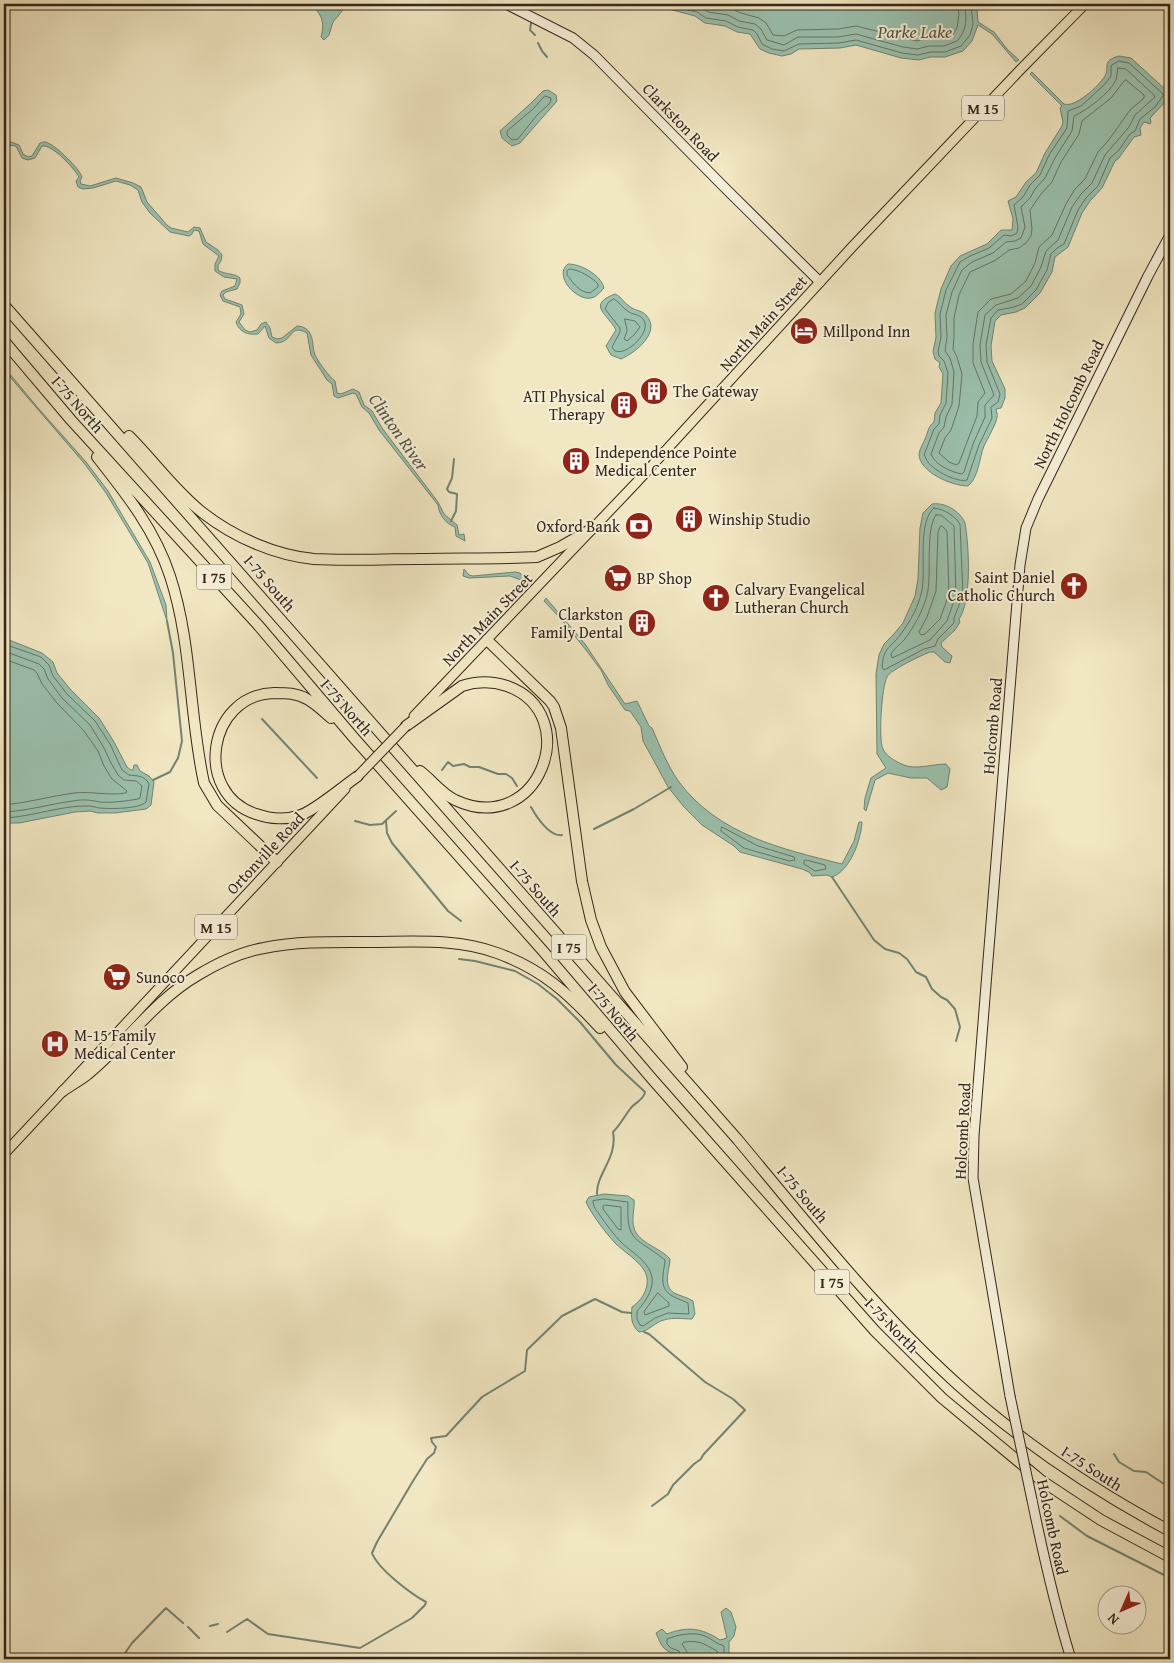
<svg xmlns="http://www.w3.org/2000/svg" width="1174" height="1663" viewBox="0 0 1174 1663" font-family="'Gentium Book Plus',serif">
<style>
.water{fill:#9bc1ae;stroke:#728373}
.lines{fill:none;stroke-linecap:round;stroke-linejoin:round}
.shore{stroke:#687464;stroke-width:1}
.stream{stroke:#728373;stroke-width:2}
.secondary-casing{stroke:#34261b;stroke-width:11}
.primary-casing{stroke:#34261b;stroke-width:11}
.highway-casing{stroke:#34261b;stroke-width:12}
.secondary{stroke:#f6efd7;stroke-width:9}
.primary{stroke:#f1e7c2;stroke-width:9}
.highway{stroke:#f1e7c2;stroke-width:10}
.secondary-bridge-casing{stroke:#34261b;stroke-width:11;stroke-linecap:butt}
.primary-bridge-casing{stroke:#34261b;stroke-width:11;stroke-linecap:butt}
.secondary-bridge{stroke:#f6efd7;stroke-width:9}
.primary-bridge{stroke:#f1e7c2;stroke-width:9}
.labels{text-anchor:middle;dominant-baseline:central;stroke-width:4;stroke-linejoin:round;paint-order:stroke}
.shield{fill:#f6efd7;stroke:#6e6253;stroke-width:1}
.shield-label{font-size:15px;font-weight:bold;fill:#34261b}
.street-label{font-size:16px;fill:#34261b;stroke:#f6efd7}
.poi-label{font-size:16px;fill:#34261b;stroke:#f6efd7;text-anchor:start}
.water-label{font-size:18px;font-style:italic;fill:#535447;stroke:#f6efd7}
</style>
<rect width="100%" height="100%" fill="#f1e7c2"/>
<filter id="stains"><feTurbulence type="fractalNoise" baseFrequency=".004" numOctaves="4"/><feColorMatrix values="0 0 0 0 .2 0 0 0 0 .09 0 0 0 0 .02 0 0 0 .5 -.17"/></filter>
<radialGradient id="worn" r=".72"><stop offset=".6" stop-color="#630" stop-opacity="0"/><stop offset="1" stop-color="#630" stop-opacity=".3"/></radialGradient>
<path class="water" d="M283 4H321L325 5 348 4 333 22 329 35 324 40 321 37C325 22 322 14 310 4 300 8 291 11 283 4Z
M650 4H975L977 9 978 22 994 32 1007 49 1019 60 1016 62 992 34 978 25 972 41 963 51 945 57H930L919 60 901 58 856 45 840 48 799 49 791 54 782 56 769 53 760 49 750 34 737 32 725 26 705 23 695 16Z
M1119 56 1131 58 1166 90 1169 94V98L1150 118 1151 122 1150 124 1144 122 1140 128 1141 135 1134 137 1118 159 1115 161 1102 188 1090 201 1082 213 1068 247 1055 257 1052 272 1040 293 1025 308 1016 312 1001 315 995 321 991 346 992 361 1005 389V398L1001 408 996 409C996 410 998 416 997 417 997 422 987 440 984 446 979 458 979 477 968 486 952 486 919 472 919 454 920 448 923 444 925 439 928 433 928 426 934 422L935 413 941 403 943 374 939 367 940 363 935 359 933 352 936 337 935 313 941 289 951 266 960 256 987 244 1001 230H1012L1013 219 1008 201 1016 197 1026 182 1036 173 1045 153 1062 126 1063 122 1060 108 1062 106 1030 74 1032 72 1064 104C1075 108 1099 86 1105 76 1110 67 1101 61 1119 56Z
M548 90 556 95 557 101 520 143 512 146 502 138 500 131 529 105 543 91Z
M8 141 19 145 23 154 28 157 32 156 40 143C44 142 44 141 48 143 56 146 80 169 82 177L80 181 81 184 90 186 116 178 133 183 141 187 147 202 167 225 171 228 188 232 194 227 200 228 206 242 218 250 222 255 221 261 218 265V270C225 275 235 273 240 278V283L237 289 226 292 223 295 225 299 242 305 244 314 239 322 245 330 250 332 257 330 261 324 266 322 270 328 272 337 277 339 282 338 297 326C313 327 312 340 314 352 315 358 330 378 335 381L337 393 341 394 353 389 359 392 364 405 372 411 382 428 438 502 444 514 457 525 459 535 464 534 465 541 456 536 455 527C446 524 439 515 438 505L379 430 369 413 362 407 356 394 353 393 338 398 334 396 332 384 327 380 311 355 307 333C288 323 295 342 276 343L269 338 265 326 258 334C248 335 240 333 236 322L241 314 240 307 223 301 220 295 222 291 235 286 237 279 224 277 215 271V264L219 256 203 244 199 231 194 230 192 234 189 236 170 232 150 213 142 202 138 190 130 185 116 181 93 188 83 189 78 187 76 181 79 177C74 168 52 144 42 146L35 158 28 160 22 158 16 146 7 145 4 153V144Z
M568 264C581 264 601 275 604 288 600 292 597 297 591 298 576 301 553 275 568 264Z
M615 294C622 297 623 302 629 306 635 311 641 310 646 315 662 332 635 353 621 359L611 355 606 346 616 330C608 314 586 305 615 294Z
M4 367 38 408 86 462 108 491 150 562 166 605 167 621 148 563 106 493 84 463 4 370Z
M932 504C945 502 960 511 965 523 969 545 972 601 959 619L960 622 955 630 941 643 942 647 952 656 950 663 945 662 934 652H930C922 655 890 670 887 677 882 685 878 740 883 749 886 756 896 762 904 765 916 770 933 764 946 764L950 769 947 787 941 790 927 778H911L888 773 875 780 866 811 864 809 865 798 871 778 886 768 877 754 876 674 879 655 884 644 893 635 903 623 915 596 918 579 920 528 923 513Z
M464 569 469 575 473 576 515 572 520 573 524 578 521 580 510 576 469 578 463 576Z
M546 598 585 644 625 704 637 701 649 726 652 728C660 746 667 765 679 782 719 835 782 849 842 864L854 841 859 822H862C861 840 850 871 832 877L827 875 812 876 809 872 802 869 740 852 734 846 702 825 684 807 668 787 654 761 643 741 641 727 630 711 625 710 623 707 608 685 601 670 586 650 560 618 544 601Z
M4 638 42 653 53 662 57 673 71 690 99 718 114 742 127 767 131 770H133L134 765H137L140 771 149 776 154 782 151 805 146 809 115 813H98L90 811 75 812 19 823H4Z
M604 1194 628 1196 634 1200C635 1209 631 1218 634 1228 638 1243 661 1248 670 1259 670 1269 662 1285 674 1293 680 1296 687 1297 693 1301L695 1314 692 1319C682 1319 674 1317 664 1320 655 1322 648 1332 639 1332 631 1325 631 1317 632 1307 644 1299 652 1283 644 1270 638 1260 623 1251 615 1243 605 1232 596 1220 589 1208L586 1202 589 1197Z
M726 1608 731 1612 736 1627 734 1636 729 1642V1659H677L676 1654C662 1651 661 1644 656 1633L662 1629 667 1634C687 1626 702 1628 720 1640L727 1638 721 1612Z"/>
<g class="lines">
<path class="shore" d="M671 4 679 8 697 12 706 18 726 21 738 27 753 30 757 34 762 44 772 49 784 51 799 44 839 43 856 40 902 53 918 55 930 52H945L961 46 970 35 973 24 971 4
M689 4 700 6 708 12 728 15 739 21 755 24 761 29 767 40 784 45 798 37H838L856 34 903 47 917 49 929 46H944L957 41C968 29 966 19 965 4
M710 4 730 8 741 13 759 18 766 23 773 35 784 36 797 30 838 29 856 26 917 41 927 38H943L952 36 957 28 959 14 957 4
M1119 61 1129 63 1163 94V96L1155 107 1140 119 1135 131 1130 134 1119 150 1110 158 1098 186 1086 198 1078 210 1064 244 1057 248 1051 254 1047 270 1036 290 1022 304 1014 307 998 310 991 318 986 345 987 362 1000 394 998 402 991 407 992 418 979 445 967 480C958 483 934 471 928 462 926 460 926 457 924 455L934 429 939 424 940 415 946 403 948 373 944 361 939 356 938 352 941 337 940 314 946 290 960 262 970 256 989 248 1004 235 1011 236 1017 233 1018 227 1014 205 1023 197 1030 185 1040 175 1049 155 1067 128 1068 111 1081 106 1104 85 1111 76V66Z
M1118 68 1126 69 1154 95 1155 97 1135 115 1129 127 1105 155 1092 183 1081 194 1072 207 1058 240 1046 251 1041 267 1031 286 1018 298 996 305 985 315 980 345 981 362 994 395 985 405V417L973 444 964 472 962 474C951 472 935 465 931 454L939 433 944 427 946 417 952 404 954 372 950 358 945 351 947 337 946 315 952 292 962 270 972 262 993 253 1006 242 1015 241 1021 238 1025 227 1021 207 1030 198 1035 189 1045 178 1055 158 1072 131 1074 116C1087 110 1110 93 1116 80 1117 76 1117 72 1118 68Z
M1126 80 1144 95V98L1130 110 1108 141 1098 152 1085 179 1075 189 1066 204 1052 235 1039 247 1035 263 1026 281 1011 294 991 299 978 312 973 344V363L985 393 978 402 977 416 959 463 956 465 949 462 939 453 945 438 951 430 959 406 962 374 957 357 953 349 954 337V318L959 295 970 272 996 260 1009 250 1019 248 1026 243 1031 236 1032 229 1030 210 1041 194 1052 182 1061 162 1079 134 1082 121 1111 98 1124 81Z
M545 96 551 98 550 103 537 115 518 139 512 140 507 135V131L533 109Z
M570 269C580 270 591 277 598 284V287L590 293C578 292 574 283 567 275V271Z
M614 299C620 302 623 309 629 312 634 315 639 314 643 319 653 331 627 356 615 351L612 347 620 332V328L605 309 608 303Z
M625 319 635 321 640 327 634 335 627 341 624 339 627 331Z
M934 508C944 509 955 516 960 524L963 595 954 618V623L938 639 935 646 924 649 884 670 882 667C884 646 889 650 900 635 910 622 919 606 922 590 926 569 917 522 934 508Z
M936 515H941L954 526 956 595 947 621 930 640 892 658 891 654C894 648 900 645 904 640 914 627 923 611 927 595 932 576 925 528 936 515Z
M942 526 947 531 949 594 940 619 925 634 921 635 919 632 927 617 936 591 938 532 940 527Z
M4 644 41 657 49 665 53 676 67 694 95 721 110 744 122 770 129 775C136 776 145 775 149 784L146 802C139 809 110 809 100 808 97 808 93 806 89 806 62 805 31 817 4 818
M4 651 39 664 44 669 48 679 62 698 90 725 104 748 111 763 118 775 124 780 136 781 142 786 140 798 138 799C126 801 112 803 100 802 90 800 83 799 73 801 50 804 27 811 4 812
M4 659 34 670 37 673 42 684 57 703 84 731 98 751 104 766 112 779 127 791 126 793C108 796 92 791 74 793 51 796 27 803 4 805
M722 827 758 846 794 857 795 860 789 861 744 848 721 831Z
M806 860 825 865 826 869 815 871 804 864V861Z
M604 1199 628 1202C626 1244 637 1237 665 1260 665 1266 663 1270 663 1276 661 1295 675 1297 688 1303L689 1314 668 1313 655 1318 643 1326 640 1325 637 1319V1311C648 1299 659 1282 647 1266 641 1257 629 1250 621 1242 613 1234 606 1224 599 1214 596 1210 593 1207 593 1201Z
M605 1205 621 1207V1230L618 1229 603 1209V1206Z
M658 1293 669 1303V1306L645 1315 644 1312Z
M682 1659 679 1651 671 1648 667 1644V1639C677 1635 692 1632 702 1635 710 1637 716 1644 724 1646V1659
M688 1659 687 1652 682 1644 684 1642C700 1640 704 1644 717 1651L718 1659"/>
<path class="stream" d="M542 8 544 4
M531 23 530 30 535 35
M538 43 542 51 547 57
M451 521 456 511 457 494 449 492 447 489 452 478 454 459
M262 719 317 778
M442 770 448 762 453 766 464 764 470 767H479L498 774H506L512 778 517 786
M153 780 170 772 178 758 182 741 173 653 167 621
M531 807C537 818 550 837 562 835
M355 821 370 825 382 824 396 811
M386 821 387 833 392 843 448 911 461 921
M594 829 634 809 671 787
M832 877 874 940 885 949 899 953 907 959 916 972 926 977 932 989 941 997 947 1000 955 1009 960 1027 956 1041
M459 959 475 961 515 971 538 984 557 999 580 1022 616 1065 645 1092C644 1100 634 1103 630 1109 624 1117 620 1125 613 1132 618 1158 596 1174 597 1194
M644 1332 649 1334 705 1382 733 1399 745 1410 703 1455 701 1459 694 1464 673 1485 668 1494 652 1506
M1114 1454 1119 1462 1134 1471 1146 1472 1170 1488
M1060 1516 1087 1536 1170 1578
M210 1626 218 1624
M188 1627 199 1638
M227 1632 247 1619 268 1634 360 1648 412 1618 425 1605 426 1602C411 1594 378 1569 372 1553L377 1542 413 1481 427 1459 434 1453 436 1447 432 1442 431 1438 446 1436 482 1397 525 1371 527 1350 562 1316 595 1299 622 1312 631 1313
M121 1659 132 1643 166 1608 183 1623"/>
<defs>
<path id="secondary" d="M506 4 573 38 594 55 723 186 820 282
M1010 1396 973 1178 974 1136 986 985 1020 565 1026 528 1038 499 1148 276 1170 235
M1032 1500C1043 1554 1055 1607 1071 1659"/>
<path id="primary" d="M414 716 636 483 853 246 1020 70 1085 4
M4 1154 345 789"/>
<path id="highway" d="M4 305 738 1140C807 1223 875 1309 955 1382 1020 1441 1093 1490 1170 1531
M4 341 71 420 258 625 354 738 543 951 653 1080 875 1331 942 1398 1042 1481 1101 1520 1170 1557
M129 436C154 461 175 491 203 513 234 537 274 555 314 559 347 561 382 559 416 559 456 558 497 559 537 557L560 547 595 527
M97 457C127 495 155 530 170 576 192 643 189 715 204 783L217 805 277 862
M487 640 550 701 554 707 561 728 582 881 591 920 601 947 625 992 682 1067
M331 718C324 712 316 704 307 699 297 693 286 693 274 693 207 695 193 794 256 814 270 819 287 820 301 815 317 809 342 787 358 776
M406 726 462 686C477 681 492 681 507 686 585 714 539 839 455 800 441 793 432 780 420 771
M63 1091C71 1085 81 1080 88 1074 126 1043 155 1000 198 975 218 963 241 952 264 948 299 941 335 942 370 942 413 942 457 938 497 953 542 969 569 994 600 1028"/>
</defs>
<use href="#secondary" class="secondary-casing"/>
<use href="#primary" class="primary-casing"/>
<use href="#highway" class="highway-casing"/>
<use href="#secondary" class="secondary"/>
<use href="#primary" class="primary"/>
<use href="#highway" class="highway"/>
<defs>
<path id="secondary-bridge" d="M1010 1396 1032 1500"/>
<path id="primary-bridge" d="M358 776 406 726"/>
</defs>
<use href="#secondary-bridge" class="secondary-bridge-casing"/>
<use href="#primary-bridge" class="primary-bridge-casing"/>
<use href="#secondary-bridge" class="secondary-bridge"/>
<use href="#primary-bridge" class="primary-bridge"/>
</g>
<defs>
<symbol id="hotel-disc" viewBox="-11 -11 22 22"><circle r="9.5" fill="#8f2418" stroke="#f6efd7"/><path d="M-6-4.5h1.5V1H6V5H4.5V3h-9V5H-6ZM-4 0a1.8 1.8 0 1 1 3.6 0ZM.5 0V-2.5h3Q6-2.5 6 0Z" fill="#fff"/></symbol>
<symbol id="building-disc" viewBox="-11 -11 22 22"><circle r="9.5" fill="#8f2418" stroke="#f6efd7"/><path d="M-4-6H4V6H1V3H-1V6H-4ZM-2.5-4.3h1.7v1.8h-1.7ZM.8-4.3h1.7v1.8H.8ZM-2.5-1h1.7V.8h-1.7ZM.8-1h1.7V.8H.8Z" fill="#fff"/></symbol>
<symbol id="bank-disc" viewBox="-11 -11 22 22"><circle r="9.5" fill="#8f2418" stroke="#f6efd7"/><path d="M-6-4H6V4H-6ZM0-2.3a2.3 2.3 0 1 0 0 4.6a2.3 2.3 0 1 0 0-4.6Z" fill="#fff"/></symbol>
<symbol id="supermarket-disc" viewBox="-11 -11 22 22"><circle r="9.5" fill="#8f2418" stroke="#f6efd7"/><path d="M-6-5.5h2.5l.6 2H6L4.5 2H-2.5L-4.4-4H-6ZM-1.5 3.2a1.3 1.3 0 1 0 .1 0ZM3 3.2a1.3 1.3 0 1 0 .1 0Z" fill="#fff"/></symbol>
<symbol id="church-disc" viewBox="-11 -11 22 22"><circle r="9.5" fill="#8f2418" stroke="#f6efd7"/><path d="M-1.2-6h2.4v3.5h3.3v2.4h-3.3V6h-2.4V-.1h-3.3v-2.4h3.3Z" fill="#fff"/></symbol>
<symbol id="hospital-disc" viewBox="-11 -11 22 22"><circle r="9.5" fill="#8f2418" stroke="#f6efd7"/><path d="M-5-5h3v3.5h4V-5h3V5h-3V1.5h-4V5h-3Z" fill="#fff"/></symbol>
</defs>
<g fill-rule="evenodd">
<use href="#hotel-disc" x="788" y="315" width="32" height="32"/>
<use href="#building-disc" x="638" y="375" width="32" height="32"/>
<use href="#building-disc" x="608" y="389" width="32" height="32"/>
<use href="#building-disc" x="560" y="445" width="32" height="32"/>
<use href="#building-disc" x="673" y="503" width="32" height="32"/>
<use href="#bank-disc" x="623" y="510" width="32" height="32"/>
<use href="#supermarket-disc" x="602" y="562" width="32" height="32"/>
<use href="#church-disc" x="1058" y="570" width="32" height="32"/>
<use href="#church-disc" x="700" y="582" width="32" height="32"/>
<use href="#building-disc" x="626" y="607" width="32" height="32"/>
<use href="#supermarket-disc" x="101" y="961" width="32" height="32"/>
<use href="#hospital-disc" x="39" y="1028" width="32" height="32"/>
</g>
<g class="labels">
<g class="shield">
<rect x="962" y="95.5" width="42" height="25" rx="4"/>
<rect x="196.5" y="564.5" width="35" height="25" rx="4"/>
<rect x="195" y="914.5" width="42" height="25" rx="4"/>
<rect x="551.5" y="934.5" width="35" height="25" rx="4"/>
<rect x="814.5" y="1269.5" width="35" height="25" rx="4"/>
</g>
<g class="shield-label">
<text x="983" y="108">M 15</text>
<text x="214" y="577">I 75</text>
<text x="216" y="927">M 15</text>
<text x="569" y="947">I 75</text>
<text x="832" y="1282">I 75</text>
</g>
<g class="street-label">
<text transform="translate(681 122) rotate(46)">Clarkston Road</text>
<text transform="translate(763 323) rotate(-48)">North Main Street</text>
<text transform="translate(78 404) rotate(49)">I-75 North</text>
<text transform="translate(1068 404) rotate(-64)">North Holcomb Road</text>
<text transform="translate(270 583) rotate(49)">I-75 South</text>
<text transform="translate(487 619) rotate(-46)">North Main Street</text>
<text transform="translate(347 707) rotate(49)">I-75 North</text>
<text transform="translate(992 726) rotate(-85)">Holcomb Road</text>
<text transform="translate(265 853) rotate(-47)">Ortonville Road</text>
<text transform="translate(536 888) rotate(49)">I-75 South</text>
<text transform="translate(614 1012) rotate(50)">I-75 North</text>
<text transform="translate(962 1131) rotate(-87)">Holcomb Road</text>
<text transform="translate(803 1194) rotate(50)">I-75 South</text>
<text transform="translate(892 1325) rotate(46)">I-75 North</text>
<text transform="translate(1092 1468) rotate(33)">I-75 South</text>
<text transform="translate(1053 1527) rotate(78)">Holcomb Road</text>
</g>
<g class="poi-label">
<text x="823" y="331">Millpond Inn</text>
<text x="673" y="391">The Gateway</text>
<text x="605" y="396" text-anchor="end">ATI Physical<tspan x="605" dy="18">Therapy</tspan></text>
<text x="595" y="452">Independence Pointe<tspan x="595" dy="18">Medical Center</tspan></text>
<text x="708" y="519">Winship Studio</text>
<text x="620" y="526" text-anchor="end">Oxford Bank</text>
<text x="1055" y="577" text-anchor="end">Saint Daniel<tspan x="1055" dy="18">Catholic Church</tspan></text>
<text x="637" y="578">BP Shop</text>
<text x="735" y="589">Calvary Evangelical<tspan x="735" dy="18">Lutheran Church</tspan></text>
<text x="623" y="614" text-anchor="end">Clarkston<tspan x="623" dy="18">Family Dental</tspan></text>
<text x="136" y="977">Sunoco</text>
<text x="74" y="1035">M-15 Family<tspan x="74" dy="18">Medical Center</tspan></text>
</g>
<g class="water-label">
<text x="915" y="31">Parke Lake</text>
<text transform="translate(399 432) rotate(55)">Clinton River</text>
</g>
</g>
<rect width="1174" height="1663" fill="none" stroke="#f1e7c2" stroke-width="20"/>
<rect x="5" y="5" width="1164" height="1653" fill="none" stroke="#34261b" stroke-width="2.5"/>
<rect x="10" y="10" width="1154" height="1643" fill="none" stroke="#34261b"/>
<g transform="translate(1122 1610) rotate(225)"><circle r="24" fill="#f6efd7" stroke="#a89f8c"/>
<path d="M0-4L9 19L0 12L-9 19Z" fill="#8f2418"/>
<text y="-8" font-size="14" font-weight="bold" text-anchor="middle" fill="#34261b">N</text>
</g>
<rect width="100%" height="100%" filter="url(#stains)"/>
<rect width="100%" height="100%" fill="url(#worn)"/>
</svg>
